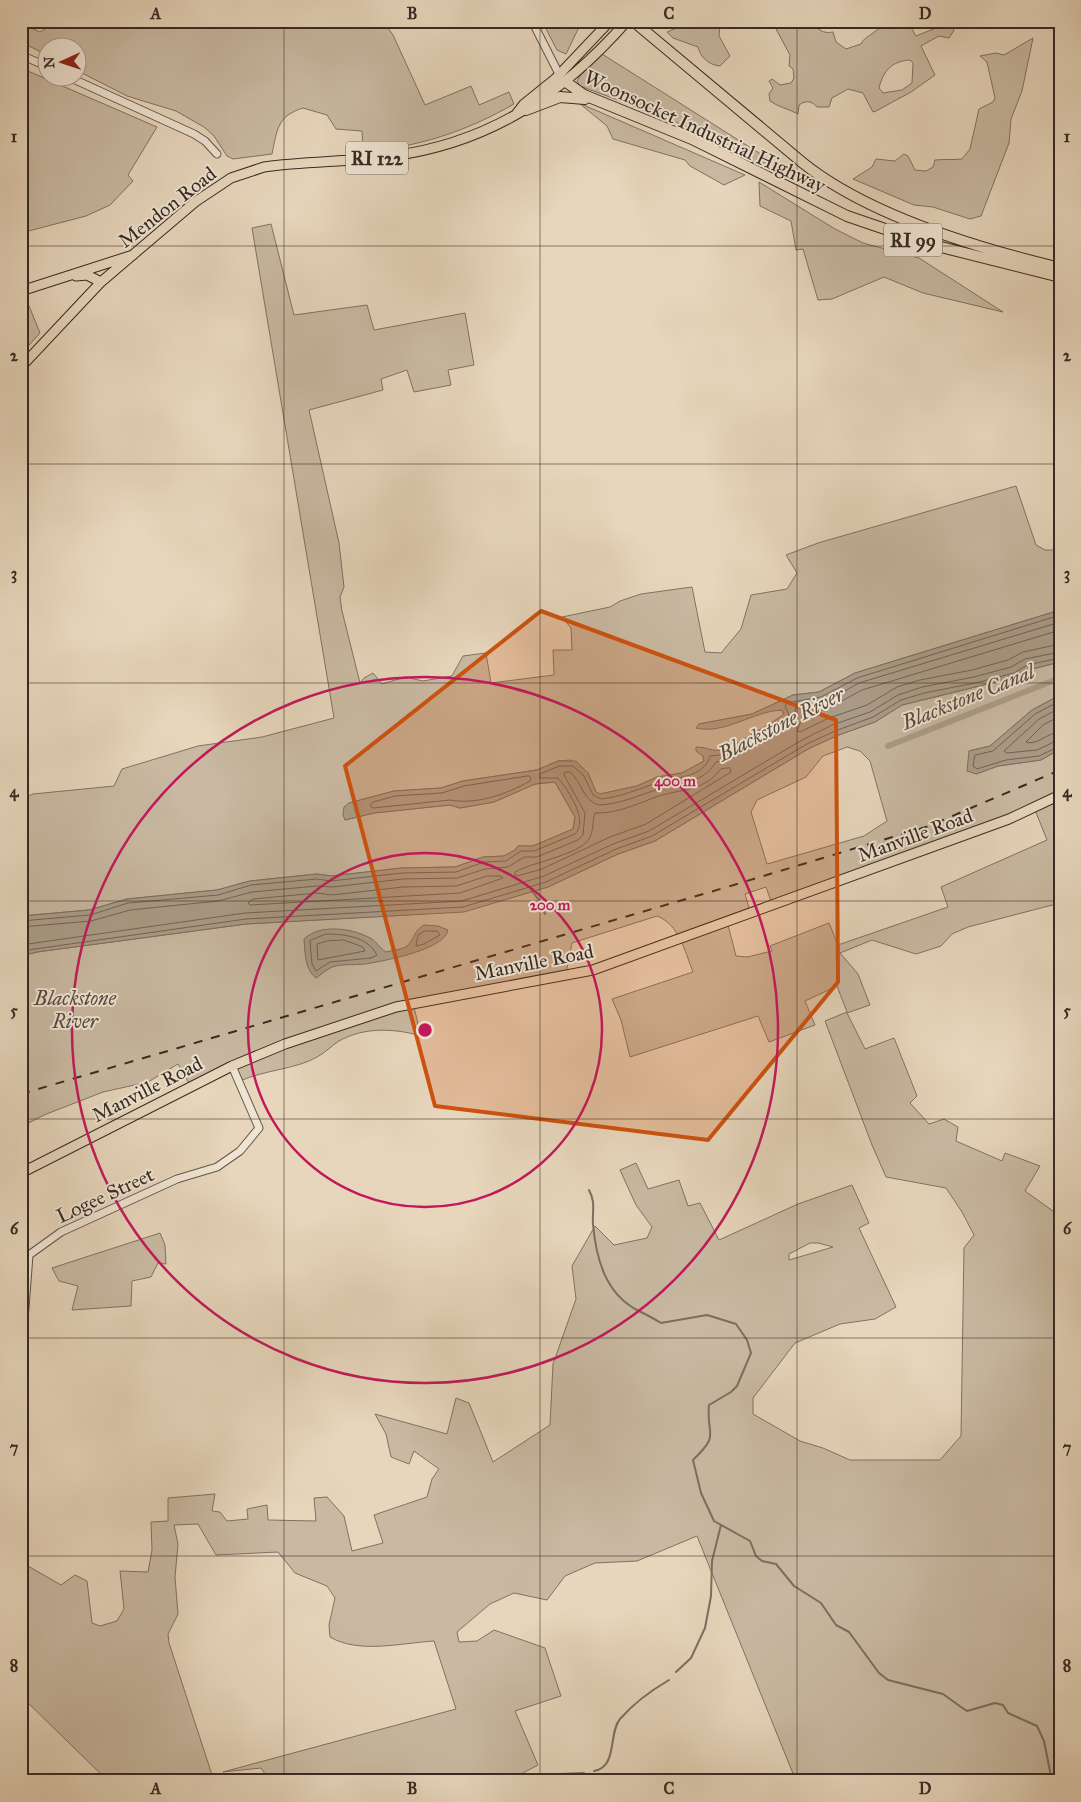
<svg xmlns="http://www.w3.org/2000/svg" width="1081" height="1802" viewBox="0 0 1081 1802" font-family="'IM FELL Great Primer',serif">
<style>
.green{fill:#c9b9a2;stroke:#807262;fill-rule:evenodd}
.water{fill:#ab9c88;stroke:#7c6e60}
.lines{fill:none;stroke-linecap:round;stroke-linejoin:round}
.shore{stroke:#706356;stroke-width:1}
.stream{stroke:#7c6e60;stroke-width:2}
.canal{stroke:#ab9c88;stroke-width:6}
.minor-casing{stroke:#625549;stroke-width:9}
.major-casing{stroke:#362a23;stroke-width:11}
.highway-casing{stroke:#362a23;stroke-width:12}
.minor{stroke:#efe4d3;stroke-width:7}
.major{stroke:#e7d6bc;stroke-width:9}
.highway{stroke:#e7d6bc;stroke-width:10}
.rail{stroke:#362a23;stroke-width:2;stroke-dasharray:9 9;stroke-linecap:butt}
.marked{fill:#cd520f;fill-opacity:0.2;stroke:#cd520f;stroke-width:4;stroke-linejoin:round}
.grid{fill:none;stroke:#362a23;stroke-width:1;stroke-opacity:0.55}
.ring{fill:none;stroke:#c2185b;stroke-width:2.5}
.labels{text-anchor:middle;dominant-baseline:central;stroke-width:4;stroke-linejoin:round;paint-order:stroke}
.shield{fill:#efe4d3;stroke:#6e6258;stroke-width:1}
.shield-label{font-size:19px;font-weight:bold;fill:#362a23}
.street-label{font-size:20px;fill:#362a23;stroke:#efe4d3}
.park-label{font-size:20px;font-style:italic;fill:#53473c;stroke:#efe4d3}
.water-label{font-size:21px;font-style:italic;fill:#594c41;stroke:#efe4d3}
.centre{fill:#c2185b;stroke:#efe4d3;stroke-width:2.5}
.ring-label{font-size:15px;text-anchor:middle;font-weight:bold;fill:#c2185b;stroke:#efe4d3;stroke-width:4;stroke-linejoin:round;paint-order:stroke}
.neatline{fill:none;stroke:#362a23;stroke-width:2}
.grid-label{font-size:16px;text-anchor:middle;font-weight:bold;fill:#362a23}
</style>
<rect width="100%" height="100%" fill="#e7d6bc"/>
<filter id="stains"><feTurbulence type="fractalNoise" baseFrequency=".004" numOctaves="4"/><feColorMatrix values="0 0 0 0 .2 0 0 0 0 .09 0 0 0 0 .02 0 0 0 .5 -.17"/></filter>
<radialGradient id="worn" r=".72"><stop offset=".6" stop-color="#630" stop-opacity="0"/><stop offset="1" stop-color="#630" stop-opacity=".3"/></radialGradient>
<path class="green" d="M89 21H267L271 24 274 21H383L393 35 425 105 471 86 479 105 509 92 514 104C467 131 417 148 363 151L362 131 336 129 327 115 303 108C277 116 277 130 272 154L233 159 227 156 214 136 204 127 176 111 127 96 78 71V48H48L47 55 21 42V23L40 32C58 19 70 25 89 21Z
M542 21H582L566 54 557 50Z
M676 21H724L720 24 719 36 730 56 720 66C709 65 700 57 698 47L673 38 667 32 676 28Z
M790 21H812C818 30 823 34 833 32L836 42 846 49 861 44C864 38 868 37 873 33 886 23 890 21 907 21L916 36 936 28 941 21H951L954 30 949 38 939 36 921 46 935 75 911 92 876 111 873 112 863 93 848 89 832 98 829 107H817C812 101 806 100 799 105L798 114C789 109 778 107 770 101L769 94 773 88 769 81 772 79 780 85 791 83 794 78 793 69 789 66 790 55 776 29ZM910 60 913 63 912 83 902 90 883 93 879 88C883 71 892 61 910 60Z
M1033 38 1022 91 1011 119 1009 143 981 216 970 219 933 207 914 205 853 179 872 167 876 159 895 161 904 154 908 156 915 170 926 171 933 167 935 160C944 159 953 160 962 159L970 149 979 109 993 102 995 98 987 62 980 56 996 53 1004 55Z
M602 54 770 160 758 166 674 121 580 86 577 81 580 76Z
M21 68 157 127 128 175 133 181 110 205 86 216 21 233Z
M579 103 745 175 724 185 690 166 685 160 613 139 607 126Z
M759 182 835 229 863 243 919 258 1003 312 923 293 884 277 832 299 818 300 803 249 796 250 791 221 760 206Z
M271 224 294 315 367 305 374 330 465 313 474 365 448 370 451 385 414 392 407 370 381 379 383 390 309 410 339 543 344 587 340 597 342 611 360 683 364 678 373 673 382 684 405 677 423 681 452 676 463 656 486 653 491 683 554 675 553 650H572L571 628 562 617 610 607 620 601 641 594 692 587 705 652 721 653 741 629 751 595 787 589 797 573 786 555 818 543 1016 486 1036 545 1045 550H1060V610L855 673 819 692 793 695 752 714 699 724 726 725 767 711 782 710 784 715 726 750 711 751 701 747 704 761 682 773 657 777 637 786 600 794 596 792 588 773 570 760 558 761 537 770 463 781 441 788 394 791 349 803 345 820 374 813 450 805 460 808 494 802 535 784 555 782 575 817 573 829 533 846H518L515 850 504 856 483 857 455 867 402 868 331 876 317 874 250 881 217 890 127 899 89 910 21 916V799L33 794 114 786 122 769 198 746 262 737 334 718 252 228Z
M25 296 40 333 21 354V298Z
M1060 662V695L1032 710 990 746 969 751 976 774 998 766 1041 760 1060 749V903L968 927 952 934 941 946 916 954 872 940 840 953 858 974 870 1005 847 1013 865 1049 894 1038 917 1096 910 1103 929 1124 944 1119 958 1127 956 1141 1002 1161 1005 1153 1040 1166 1025 1191 1053 1211 1060 1206V1781H796L697 1536 637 1561 595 1563 565 1576 547 1600 514 1593 490 1604 457 1632 459 1642 477 1641 494 1630 545 1648 561 1696 515 1711 538 1765 508 1781H270L261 1768 223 1772 456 1709 434 1641C401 1643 359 1654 330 1637L329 1625 335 1598 327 1586 295 1573 278 1552 216 1555 198 1524 174 1525 178 1544 175 1577 178 1614 168 1634 169 1643 212 1775 207 1781H108L21 1696V1562L61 1585 75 1575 87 1581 92 1623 100 1626 117 1621 124 1609 120 1571 148 1572 152 1550 151 1522 168 1521V1498L215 1494 212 1511 220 1512 227 1521 248 1519 247 1509 267 1505 268 1520 316 1521 314 1498 327 1497 344 1516 352 1551 383 1543 374 1515 427 1497 432 1479 439 1469 414 1451 409 1464 391 1457 386 1434 375 1414 447 1434 456 1398 469 1403 493 1462 550 1425 553 1364 576 1299 572 1266 595 1226 614 1245 647 1238 652 1227 636 1205 620 1170 636 1163 648 1189 679 1180 688 1206 700 1203 719 1240 798 1204 852 1185 869 1223 859 1228 896 1307 875 1319 840 1324 795 1343 753 1398V1414L800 1441 823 1448 850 1460H940L961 1436 964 1248 974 1235 962 1212 946 1188 886 1177 872 1145 825 1021 847 1012 837 986 805 1001 815 1025 769 1042 758 1016 630 1057 621 1020 612 999 693 972C685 952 679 924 657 916L572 943 566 973 412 999 421 1036C394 1028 364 1027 339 1041 331 1046 325 1053 317 1057 297 1069 264 1070 240 1081L233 1067 191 1087 178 1064 148 1082 103 1092 44 1115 21 1127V956L37 952 246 924 422 914 513 897 548 887 618 854 655 841 808 749 836 736 875 722 902 705 1016 677 1028 670ZM847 747 860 751 870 761 887 821 864 836 767 864 751 812 757 800 806 777 823 756ZM1035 810 1047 840 941 887 948 907 838 945 829 923 770 946 772 951 747 957 736 956 728 925 751 915 745 894 766 887 773 907ZM810 1243H818L833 1247 789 1260V1254Z
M160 1233 165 1245 166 1264 158 1263 151 1277 132 1281 131 1306 72 1310 78 1286 59 1281 52 1268Z"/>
<path class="water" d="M1060 610V662L1028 670 1016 677 902 705 875 722 836 736 808 749 655 841 618 854 548 887 464 912 246 924 37 952 21 956 22 916 89 910 127 899 217 890 250 881 317 874 331 876 402 868 455 867 483 857 504 856 515 850 518 846H533L573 829 575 817 555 782 535 784 494 802 460 808 450 805 374 813 345 820 343 815 344 807 349 803 394 791 441 788 463 781 537 770 558 761H576L588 773 596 792 600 794 637 786 657 777 682 773 704 761 703 756 696 751V747C706 747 713 752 723 750 731 748 781 719 784 713L782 710C754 711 724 735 696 728L699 724 752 714 793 695 819 692 855 673Z
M1060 695V749L1041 760 998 766 976 774 967 771 969 751 990 746 1032 710Z
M424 925 438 926 448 930C445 949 388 960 371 963 359 966 344 963 332 967 327 969 321 975 316 978 305 970 305 953 304 939 319 924 351 928 368 937 376 940 379 948 386 952 393 950 404 950 409 944 416 936 413 932 424 925Z"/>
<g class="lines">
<path class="shore" d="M1060 630 862 690 825 710 804 713 797 731 800 732 829 718 867 705 897 687 920 680 972 670 1008 660 1023 652 1060 644
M1060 701 1035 714 993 751 975 755 973 766 977 769 1006 760 1039 756 1060 746
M1060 708 1039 719 1004 751 1007 753 1037 750 1060 739
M1060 716 1043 725 1026 742C1037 746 1048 732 1060 732
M730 768 731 772 646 824 610 837 542 869 517 876 515 875V872C532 862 579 855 589 839 594 831 592 821 595 813 619 814 640 802 662 795 685 789 705 790 721 769Z
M529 776 531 778 530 781C507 794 477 805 450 800L373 808 370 806 373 802 395 796 442 793 464 786Z
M487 876H501L503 878 460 893 250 905 248 903 253 899 317 893 332 895 403 887 456 886Z
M21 921 90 915 128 903 218 895 251 885 317 879 331 881 402 873 456 872 484 862 506 861 521 851H534L575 834C589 820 568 790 558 778H540V774L559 766H573L584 776 593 795 601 799C621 797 638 789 657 783 675 777 704 778 710 756L728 754 786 720 789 715 785 706 787 703 821 697 857 678 1060 615
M21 927 91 921 130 910 218 901 252 892 317 886 332 887 403 879 457 878 485 869 508 867 524 857H537L578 840 583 835 585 813 564 775 565 772H570C582 782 583 801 599 805 621 804 639 795 659 789 680 782 703 784 716 762L731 759 790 725 794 718 796 707 823 703 859 683 1060 622
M425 931H437L440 935 424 944 416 946 418 935Z
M326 934C345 934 368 937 377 955L371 958 330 962 316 971 312 964 310 941Z
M344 940 363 947 365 951 318 960 317 944 327 941Z
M21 945 245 913 462 901 544 876 613 844 649 831 802 740 832 725 870 712 898 695 922 687 974 677 1011 667 1025 659 1060 652
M21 951 246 919 463 907 546 882 616 849 652 836 805 745 835 731 873 717 901 700 924 693 975 683 1014 673 1027 665 1060 658"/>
<path class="stream" d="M531 890 539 900 545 914
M589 1190C596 1203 592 1211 593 1224 596 1258 605 1293 637 1310 645 1314 653 1318 661 1323L707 1315 736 1324 747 1340 751 1353 737 1386 731 1392 709 1405C706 1437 721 1433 693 1460L701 1493 714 1521 750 1541 756 1556 762 1561 776 1564 794 1586 821 1603 836 1625 849 1632 879 1673 888 1680 943 1694 961 1707
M676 1672 691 1658 705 1628 711 1596 712 1561 721 1525
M961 1707 967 1711 995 1703 1003 1705 1008 1713 1037 1726 1044 1741 1052 1781
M594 1771C618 1767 608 1733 620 1719 633 1704 652 1690 669 1680
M520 1781 536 1775 584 1773"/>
<path class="canal" d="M888 746 1060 678"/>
<defs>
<path id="minor" d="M532 21 559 74
M21 55 48 67
M71 78 194 134 205 141 217 154
M21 1361 29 1255 61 1232 177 1179 217 1167 240 1151 259 1128 232 1066"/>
<path id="major" d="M517 113 524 104 555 79 610 21
M76 276 87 275 101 282
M21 291 133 255
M21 367 101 282 195 202 231 178 264 167C306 161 350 162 392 156 490 143 563 94 627 21
M21 1173 232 1066 285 1044 396 1007 593 970 1009 819 1060 795"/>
<path id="highway" d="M633 21 803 163C869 216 977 248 1060 268
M566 82 584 95 692 139 847 216 929 244 1060 277
M526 110 560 97 585 99"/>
</defs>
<use href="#minor" class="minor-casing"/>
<use href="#major" class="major-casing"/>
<use href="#highway" class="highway-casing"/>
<use href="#minor" class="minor"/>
<use href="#major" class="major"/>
<use href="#highway" class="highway"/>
<path class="rail" d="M21 1094 727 887 929 826 1060 770"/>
</g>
<path class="marked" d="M541 611 836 720 838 982 708 1140 435 1106 345 766Z"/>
<path class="grid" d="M284 21V1781M540 21V1781M797 21V1781M21 246H1060M21 464H1060M21 683H1060M21 901H1060M21 1119H1060M21 1338H1060M21 1556H1060"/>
<g class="ring">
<circle cx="425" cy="1030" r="177"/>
<circle cx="425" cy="1030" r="353"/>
</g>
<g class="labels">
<g class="shield">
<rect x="346" y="141.5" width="62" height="33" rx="4"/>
<rect x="884" y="223.5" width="58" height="33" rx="4"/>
</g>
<g class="shield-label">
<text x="377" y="158">RI 122</text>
<text x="913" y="240">RI 99</text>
</g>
<g class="street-label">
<text transform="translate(705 131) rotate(25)">Woonsocket Industrial Highway</text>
<text transform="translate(167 207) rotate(-38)">Mendon Road</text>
<text transform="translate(915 835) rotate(-20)">Manville Road</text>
<text transform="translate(534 962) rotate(-11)">Manville Road</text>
<text transform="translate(147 1089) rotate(-27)">Manville Road</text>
<text transform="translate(105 1195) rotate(-25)">Logee Street</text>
</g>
<g class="park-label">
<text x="75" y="998">Blackstone<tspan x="75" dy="23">River</tspan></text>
</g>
<g class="water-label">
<text transform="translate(968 697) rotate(-22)">Blackstone Canal</text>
<text transform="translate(781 724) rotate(-27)">Blackstone River</text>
</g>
</g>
<circle cx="425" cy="1030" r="8" class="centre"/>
<g class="ring-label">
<text x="675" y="786">400 m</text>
<text x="550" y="910">200 m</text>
</g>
<rect width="1081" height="1802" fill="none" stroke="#e7d6bc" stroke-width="55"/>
<g transform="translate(62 62) rotate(267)"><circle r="24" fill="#efe4d3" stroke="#a59a8d"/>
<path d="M0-4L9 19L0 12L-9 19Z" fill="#8f2418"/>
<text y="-8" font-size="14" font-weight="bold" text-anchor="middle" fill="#362a23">N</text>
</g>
<rect x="28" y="28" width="1026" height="1746" class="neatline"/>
<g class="grid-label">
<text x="156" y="19">A</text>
<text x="412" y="19">B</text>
<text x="669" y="19">C</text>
<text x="925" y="19">D</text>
<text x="14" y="142">1</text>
<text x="1067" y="142">1</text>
<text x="14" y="361">2</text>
<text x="1067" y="361">2</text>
<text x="14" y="579">3</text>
<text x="1067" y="579">3</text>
<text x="14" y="797">4</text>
<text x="1067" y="797">4</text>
<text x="14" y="1016">5</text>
<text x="1067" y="1016">5</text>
<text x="14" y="1234">6</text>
<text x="1067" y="1234">6</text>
<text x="14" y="1453">7</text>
<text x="1067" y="1453">7</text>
<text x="14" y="1671">8</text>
<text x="1067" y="1671">8</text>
<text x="156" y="1794">A</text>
<text x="412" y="1794">B</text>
<text x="669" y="1794">C</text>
<text x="925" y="1794">D</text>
</g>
<rect width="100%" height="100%" filter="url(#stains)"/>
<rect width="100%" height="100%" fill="url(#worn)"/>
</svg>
